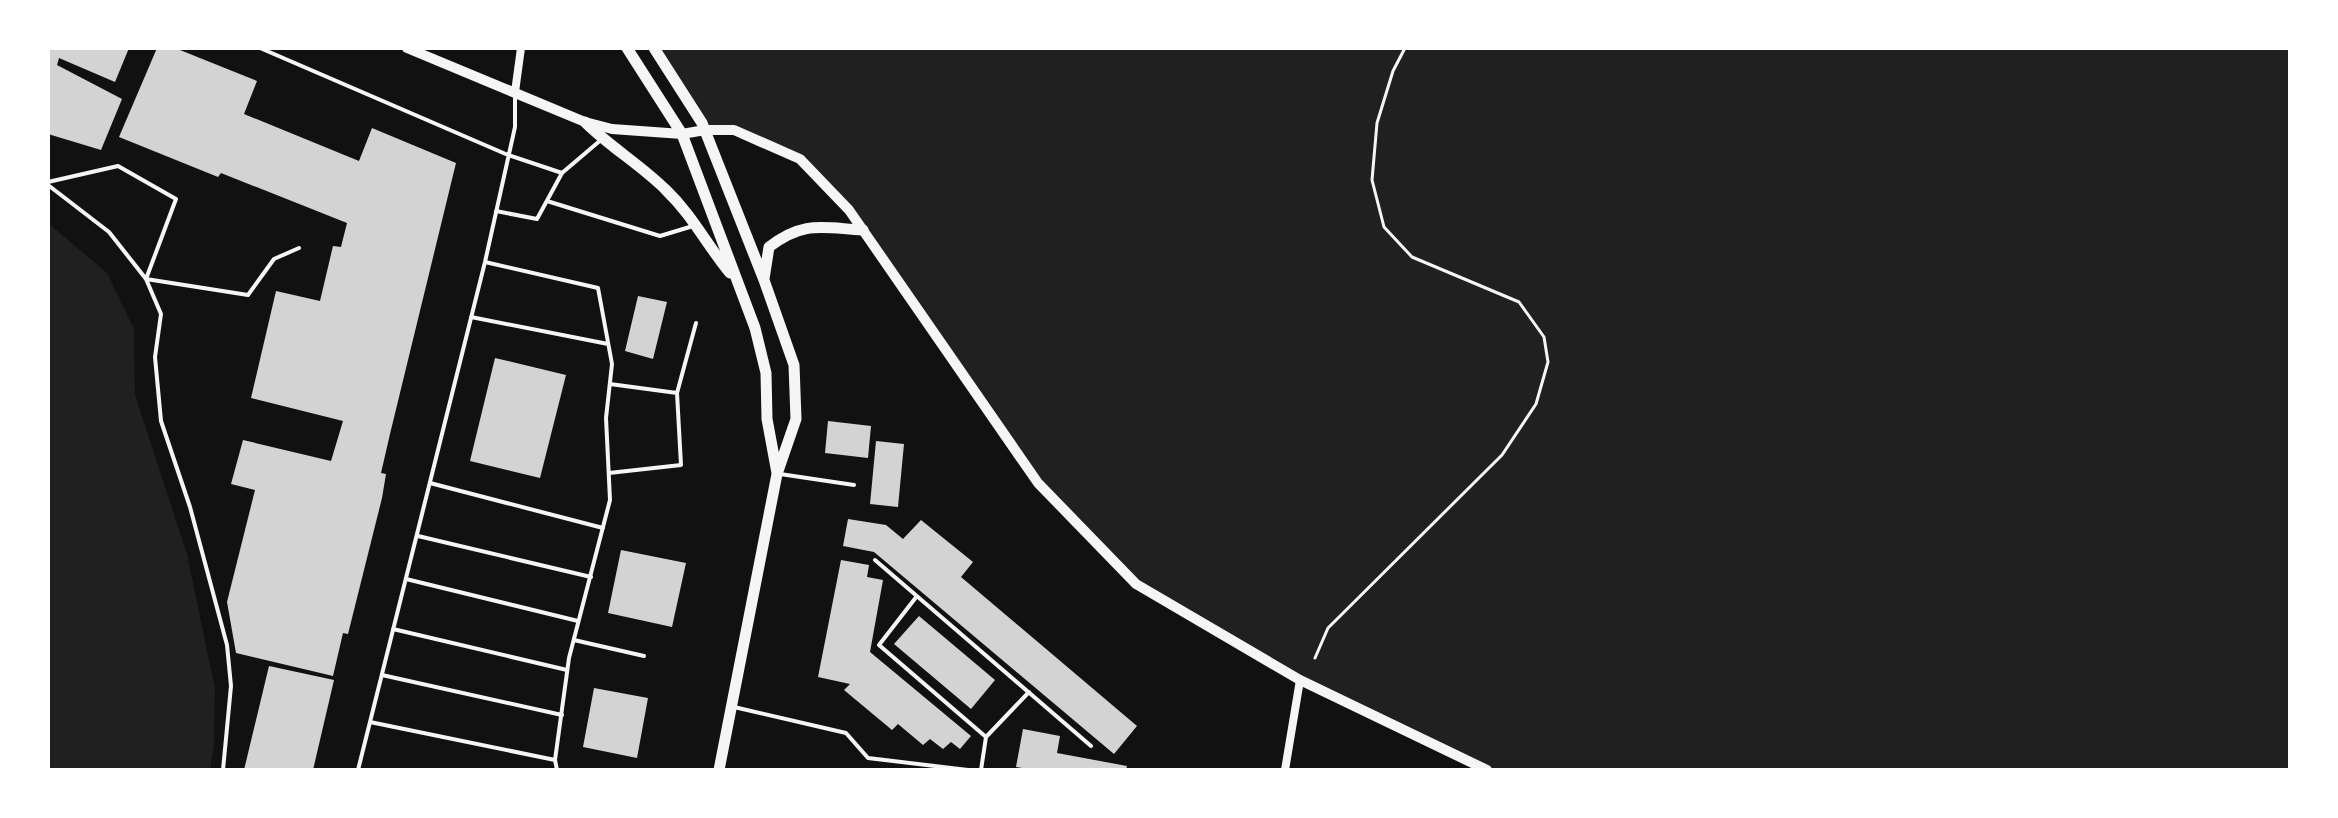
<svg xmlns="http://www.w3.org/2000/svg" width="2338" height="818" viewBox="0 0 2338 818" font-family="Quicksand,sans-serif">
<style>
.green{fill:#202020}
.building{fill:#d3d3d3}
.lines{fill:none;stroke-linecap:round;stroke-linejoin:round}
.path{stroke:#f5f5f5;stroke-width:3}
.service{stroke:#f5f5f5;stroke-width:4}
.minor{stroke:#f5f5f5;stroke-width:8}
.tertiary{stroke:#f5f5f5;stroke-width:10}
.secondary{stroke:#f5f5f5;stroke-width:11}
</style>
<rect width="100%" height="100%" fill="#111"/>
<path class="green" d="M653 48H2290V770H1487L1300 680 1136 584 1038 483 849 210 800 159 756 139 705 130Z
M48 223 107 273 134 329 135 395 187 554 215 689 214 745 210 770H48Z"/>
<path class="building" d="M48 48H129L115 82 59 58 57 65 122 99 101 150 48 134Z
M157 48H175L257 81 244 114 359 161 372 128 456 163 390 434 381 473 386 474 382 498 348 634 343 633 333 676 236 653 227 602 255 490 231 484 243 440 331 461 343 421 251 398 276 291 320 301 333 246 341 247 347 223 221 173 218 177 119 137Z
M638 296 667 302 653 359 625 351Z
M495 358 566 375 540 478 470 461Z
M828 421 871 426 868 458 825 453Z
M876 441 904 444 898 507 870 504Z
M848 519 886 525 903 539 921 520 973 562 961 577 1137 726 1114 754 874 552 843 546Z
M621 550 686 563 672 627 608 613Z
M841 560 869 565 867 577 883 580 870 652 971 736 960 749 951 742 943 749 930 739 923 745 898 724 892 730 844 690 850 684 818 677Z
M919 616 995 680 971 709 894 644Z
M269 666 334 680 313 770H244Z
M594 688 648 698 637 758 583 747Z
M1023 729 1060 736 1057 753 1127 766 1126 770H1035L1016 767Z"/>
<g class="lines">
<path class="path" d="M1315 658 1328 628 1502 455 1536 404 1548 362 1544 337 1519 302 1412 257 1384 227 1372 180 1377 123 1393 71 1405 48"/>
<path class="service" d="M260 48 508 155 562 173
M48 182 118 166 176 199 146 279 248 295 274 259 299 248
M48 185 109 232 146 279 161 314 155 357 161 421 190 507 227 645 231 686 223 770
M547 201 660 236 693 226
M496 211 537 219 562 173 602 139
M485 262 598 288 612 364 606 418 610 500 569 658 555 760 557 770
M471 317 608 344
M610 384 677 393
M609 473 681 465 677 393 696 323
M780 474 854 485
M430 483 603 528
M418 536 591 577
M875 560 1091 746
M406 579 578 621
M917 596 879 645 986 737 1029 692
M393 629 567 670
M574 640 644 656
M382 675 562 715
M734 707 846 733 868 758 968 770
M370 722 555 760
M358 770 485 262 515 127V94
M981 770 986 737"/>
<path class="minor" d="M515 92 521 48
M1285 770 1300 680"/>
<path class="tertiary" d="M407 48 585 122 612 129 682 134 705 130H734L800 159 849 210 1038 483 1136 584 1300 680 1487 770"/>
<path class="secondary" d="M627 48 682 134 755 328 766 373 767 419 777 473
M654 48 702 123 764 280 794 365 796 419 777 474 719 770
M585 122C610 147 641 165 666 190 693 216 706 244 730 273
M764 279 769 247C804 220 823 228 863 230"/>
</g>
<rect width="2338" height="818" fill="none" stroke="#ffffff" stroke-width="100"/>
</svg>
